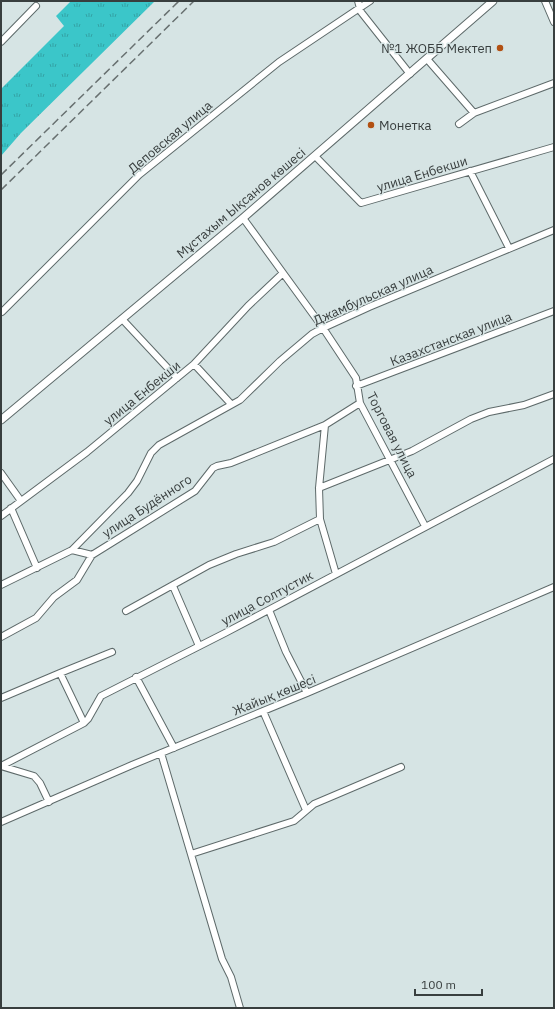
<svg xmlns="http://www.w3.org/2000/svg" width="555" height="1009" viewBox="0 0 555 1009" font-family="'IBM Plex Sans',sans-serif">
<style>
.grass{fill:url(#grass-tufts)}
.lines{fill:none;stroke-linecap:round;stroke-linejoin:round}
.minor-casing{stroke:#5e6a6a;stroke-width:8}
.major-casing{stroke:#5e6a6a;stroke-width:9}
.minor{stroke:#fff;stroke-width:6}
.major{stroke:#fff;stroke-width:7}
.rail{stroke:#687070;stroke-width:1.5;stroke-dasharray:8 4;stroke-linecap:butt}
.poi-dot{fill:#b25012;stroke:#d6e4e4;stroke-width:1.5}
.labels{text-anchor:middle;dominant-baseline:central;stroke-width:3;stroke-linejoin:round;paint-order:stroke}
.poi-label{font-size:13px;fill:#383e3e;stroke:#d6e4e4;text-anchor:end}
.street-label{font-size:13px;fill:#383e3e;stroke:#d6e4e4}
</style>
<defs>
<pattern id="grass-tufts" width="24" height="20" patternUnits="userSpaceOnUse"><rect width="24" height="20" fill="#3bc6c9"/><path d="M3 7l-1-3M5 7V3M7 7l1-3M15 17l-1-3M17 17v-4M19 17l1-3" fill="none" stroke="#33a2a5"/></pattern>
</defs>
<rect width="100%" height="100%" fill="#d6e4e4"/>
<path class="grass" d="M71 1H155L21 133 1 156V89L64 26 56 16Z"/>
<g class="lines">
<defs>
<path id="minor" d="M358 1 361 12 410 74
M545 1 554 22
M1 42 36 6
M427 59 474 113
M459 124 474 113 554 83
M315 156 361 203 554 147
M470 171 509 248
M243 218 323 328 356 378 360 403 425 526
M2 312 139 175 279 62 370 1
M122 319 177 378
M194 364 231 404
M356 386 554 311
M1 473 21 501
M319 488 412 451 471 419 489 412 524 405 554 394
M11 508 37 568
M1 516 87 452 194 364 248 306 283 273
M72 550 92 555
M336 574 320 519 319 488 325 425 360 403
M1 585 72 550 128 493 137 481 151 453 159 445 240 400 280 361 312 334 323 328 369 307 554 230
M173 586 199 646
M269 610 286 652 307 693
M126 611 209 565 236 554 274 542 320 519
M1 637 36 618 54 597 77 580 92 555 195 491 213 468 217 466 231 463 325 425
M60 673 84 723
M136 677 174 748
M1 698 60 673 112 652
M263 711 306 810
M161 753 222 959 231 977 240 1008
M1 766 84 723 88 719 101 696 225 633 554 459
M1 766 34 776 40 783 49 802
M1 822 132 765 307 693 554 587
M191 854 294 821 314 804 401 767"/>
<path id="major" d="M1 420 243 218 493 1"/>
</defs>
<use href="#minor" class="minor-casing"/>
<use href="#major" class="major-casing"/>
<use href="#minor" class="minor"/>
<use href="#major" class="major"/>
<path class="rail" d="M1 175 179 1
M1 190 194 1"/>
</g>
<g class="poi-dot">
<circle cx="500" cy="48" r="4"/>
<circle cx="371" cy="125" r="4"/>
</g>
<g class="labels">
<g class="poi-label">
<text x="492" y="48">№1 ЖОББ Мектеп</text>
<text x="379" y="125" text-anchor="start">Монетка</text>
</g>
<g class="street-label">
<text transform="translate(170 137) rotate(-40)">Деповская улица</text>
<text transform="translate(422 174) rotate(-17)">улица Енбекши</text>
<text transform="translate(241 203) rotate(-40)">Мұстахым Ықсанов көшесі</text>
<text transform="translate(373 295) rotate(-24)">Джамбульская улица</text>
<text transform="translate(451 339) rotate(-21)">Казахстанская улица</text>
<text transform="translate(142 393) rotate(-39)">улица Енбекши</text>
<text transform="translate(392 435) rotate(63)">Торговая улица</text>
<text transform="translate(147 506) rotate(-33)">улица Будённого</text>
<text transform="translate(267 598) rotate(-28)">улица Солтустик</text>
<text transform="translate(274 695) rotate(-22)">Жайық көшесі</text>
</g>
</g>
<rect width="555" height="1009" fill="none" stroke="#383e3e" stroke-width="4"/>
<path d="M415 989v6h67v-6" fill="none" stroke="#383e3e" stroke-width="2"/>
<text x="421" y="989" font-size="12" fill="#383e3e" stroke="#d6e4e4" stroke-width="3" paint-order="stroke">100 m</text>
</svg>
